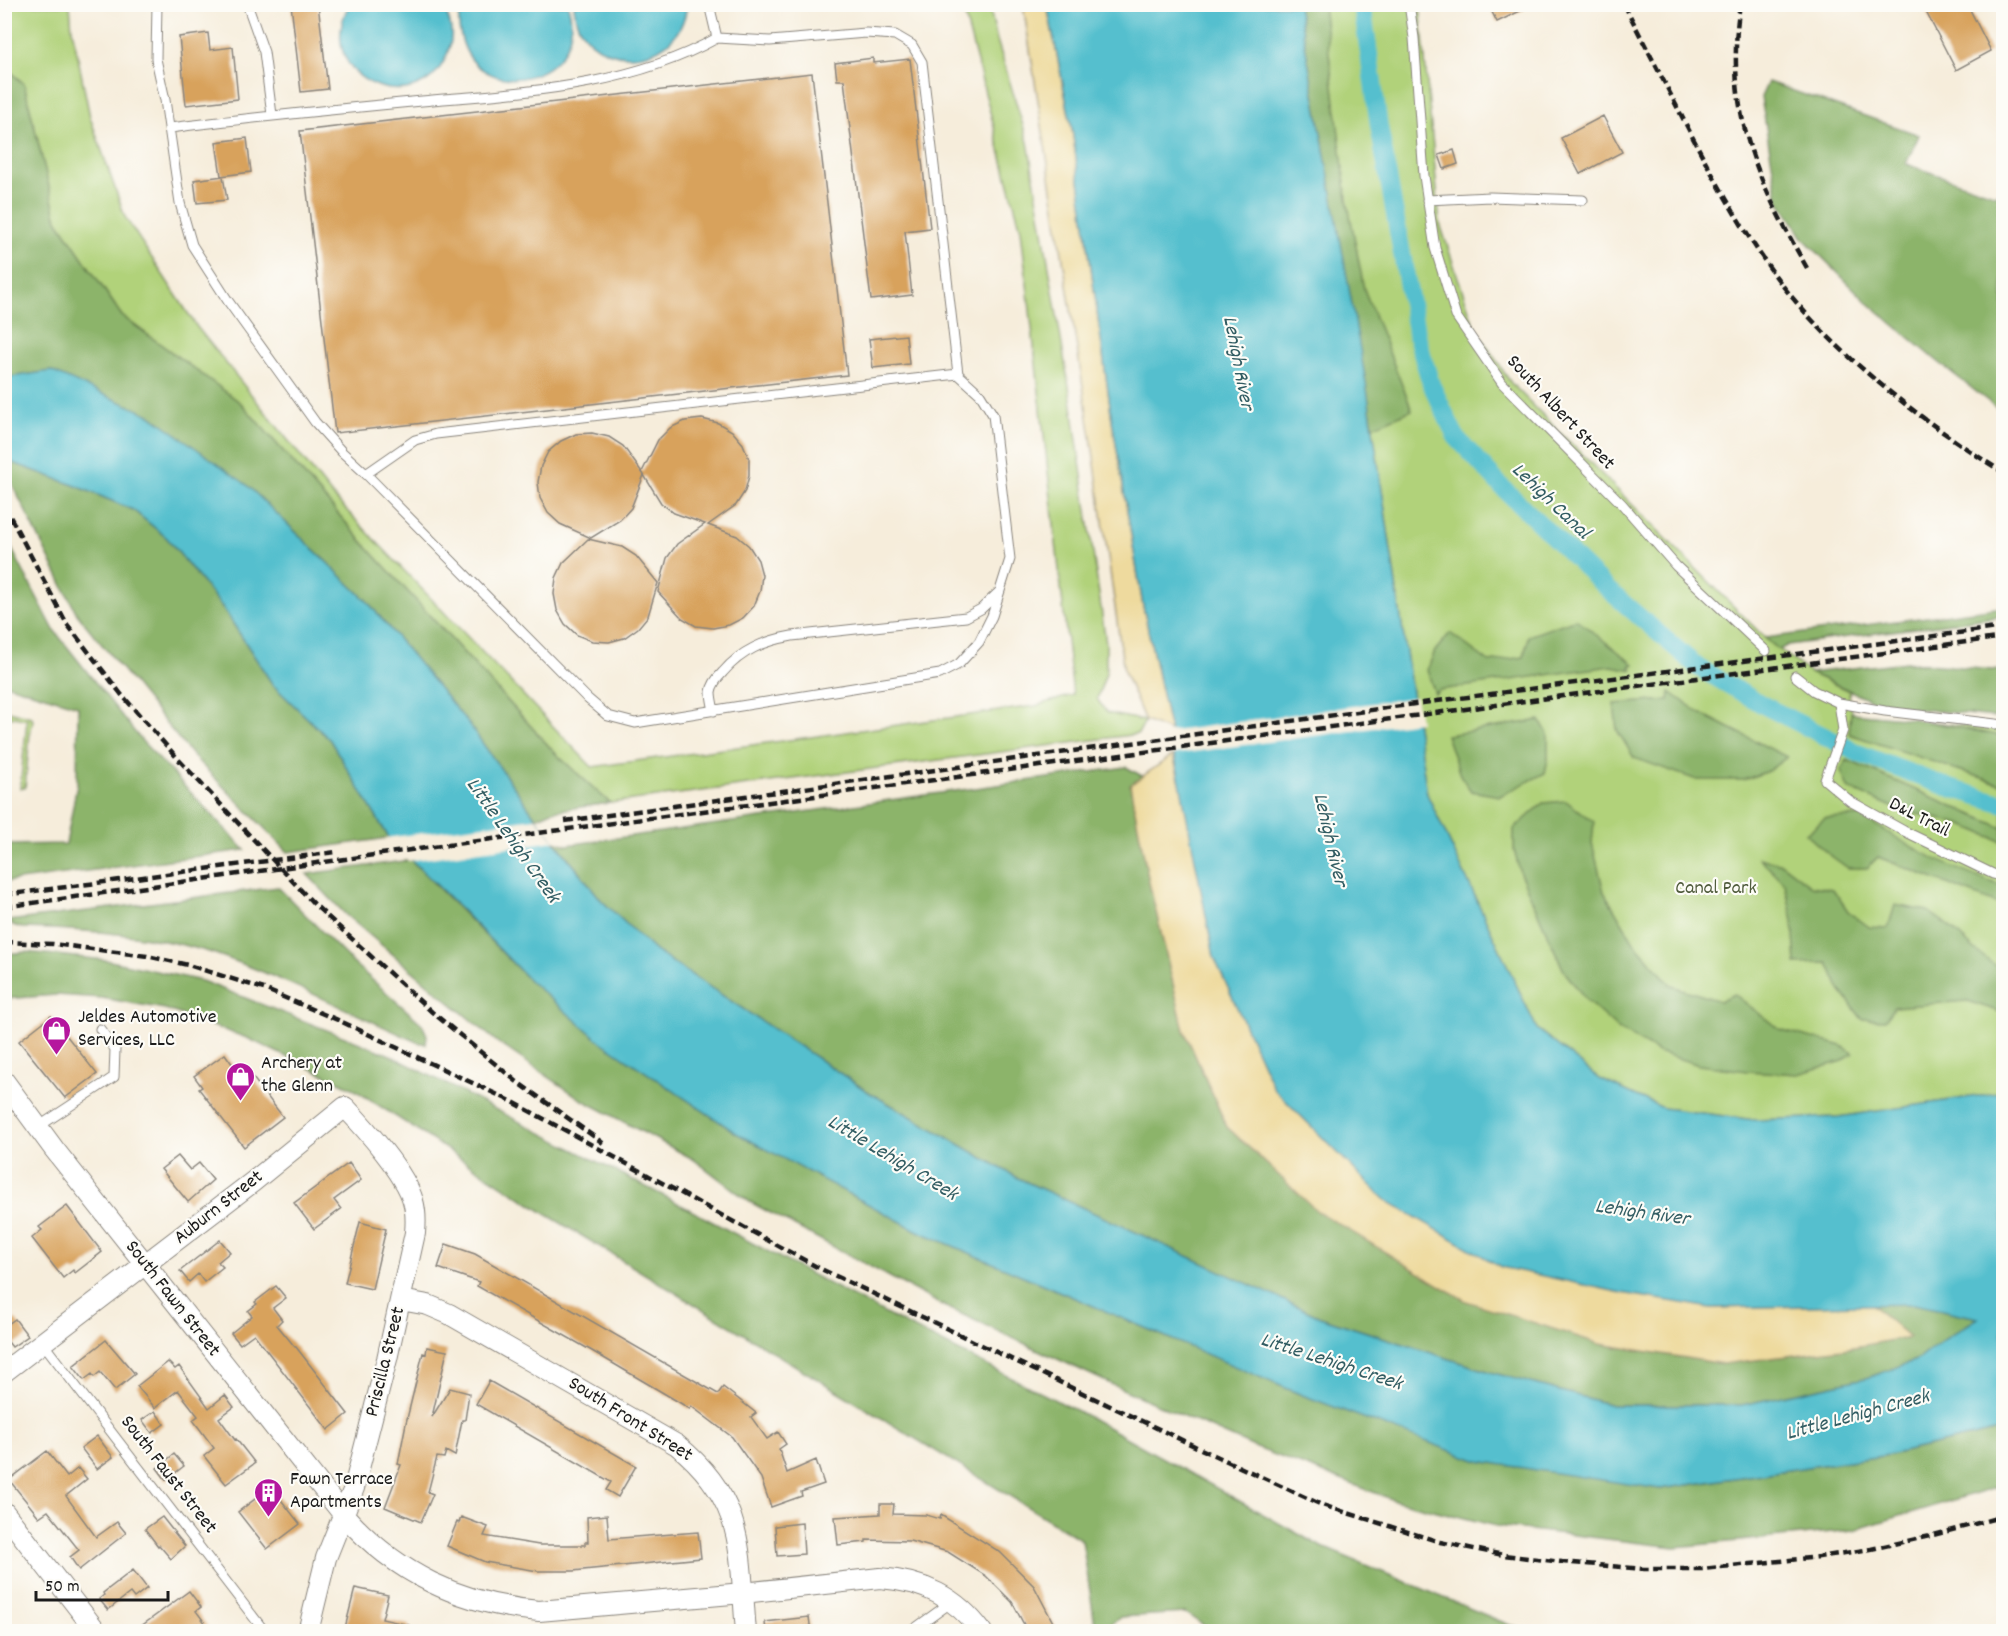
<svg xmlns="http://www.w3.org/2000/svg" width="2008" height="1636" viewBox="0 0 2008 1636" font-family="Dekko,sans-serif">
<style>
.green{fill:#b1d27a;stroke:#66774b;stroke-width:1.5}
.forest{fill:#8cb46a;stroke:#546843;stroke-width:1.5}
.sand{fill:#eeda9e;stroke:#857b5d;stroke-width:1.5}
.water{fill:#54bfce;stroke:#386e75;stroke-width:1.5}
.pier{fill:#f6eddb}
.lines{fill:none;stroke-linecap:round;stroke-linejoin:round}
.canal{stroke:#54bfce;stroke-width:18}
.building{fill:#d8a25b}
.service-casing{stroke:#89847c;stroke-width:11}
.minor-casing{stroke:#89847c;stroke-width:22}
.service{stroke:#fff;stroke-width:9}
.minor{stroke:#fff;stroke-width:20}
.rail{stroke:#1c1c1c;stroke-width:4.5;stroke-dasharray:9 4.5;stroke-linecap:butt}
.labels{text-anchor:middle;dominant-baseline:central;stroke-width:4.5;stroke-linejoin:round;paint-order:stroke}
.street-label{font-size:20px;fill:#1c1c1c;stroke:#fdfcf7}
.park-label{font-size:20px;fill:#505c3d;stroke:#fdfcf7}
.poi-label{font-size:20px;fill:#1c1c1c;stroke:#fdfcf7;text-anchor:start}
.water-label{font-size:21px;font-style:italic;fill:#325d63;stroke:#fdfcf7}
</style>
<rect width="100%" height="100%" fill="#fdfcf7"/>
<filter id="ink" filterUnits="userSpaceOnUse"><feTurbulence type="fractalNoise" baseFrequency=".0167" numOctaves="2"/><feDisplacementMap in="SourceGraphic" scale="12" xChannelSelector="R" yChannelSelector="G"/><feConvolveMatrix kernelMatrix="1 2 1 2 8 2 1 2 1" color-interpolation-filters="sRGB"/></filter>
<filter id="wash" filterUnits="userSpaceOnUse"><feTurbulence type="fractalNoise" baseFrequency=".008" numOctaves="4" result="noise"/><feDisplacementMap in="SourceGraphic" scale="24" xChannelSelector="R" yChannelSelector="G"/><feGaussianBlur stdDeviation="1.35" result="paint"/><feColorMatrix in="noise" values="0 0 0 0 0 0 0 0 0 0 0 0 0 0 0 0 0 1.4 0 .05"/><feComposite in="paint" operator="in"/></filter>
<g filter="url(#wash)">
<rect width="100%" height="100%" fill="#f6eddb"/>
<path class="green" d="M4 5H70L72 29 90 117 125 217 197 327 332 495 592 767 1035 706 1073 695 1021 230 962 5H989L997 40 1028 142 1071 399 1106 643V673L1097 699 1107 713 1145 721 1138 734 610 803 557 755 368 548 241 403 122 316 57 220 24 84 5 66Z
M1298 5H1420L1440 224 1475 328 1511 383 1765 638 1810 673 1849 691 1851 713 2003 730V1092L1839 1117 1755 1120 1663 1108 1600 1079 1537 1029 1427 794 1366 382Z
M5 710 32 717 33 722 30 732 25 788H20L27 720 5 715Z"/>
<path class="forest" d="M1298 5H1323L1347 199 1364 289 1412 410 1373 427Z
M4 66 24 84 57 220 122 316 241 403 368 548 557 755 610 803 552 811 536 818 468 723 367 601 247 485 51 371 5 378Z
M1768 82 1919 135 1906 164 1996 195 2003 189V413L1936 360 1867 302 1804 239 1778 199 1761 97Z
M5 460 79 487 133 510 167 538 223 608 273 685 330 740 389 838 288 852 191 754 77 614 5 470Z
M5 536 54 630 141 740 245 850 5 882V845L66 844 77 784 78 706 5 684Z
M2003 607V616L1788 645 1779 650 1765 638Z
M1576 619 1634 664 1630 666 1633 670 1611 666 1439 690 1435 694 1427 670 1435 651 1450 633 1489 662 1524 657 1528 636Z
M1906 662 2003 671V718L1882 705 1810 673Z
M1670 692 1700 713 1787 757 1768 771 1744 780H1697L1634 758 1617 730 1614 704 1669 700Z
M1851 713 1914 719 2003 736V785L1849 734Z
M1540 720 1548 734V759L1545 773 1500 796 1471 791 1460 775 1446 735Z
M1847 760 2003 828V842L1960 824 1897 809 1848 788 1841 770Z
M1126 767 1144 777 1130 785 1149 882 1184 1030 1227 1127 1600 1344 1723 1364 1843 1349 1908 1337 1871 1304H1914L1979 1318 1945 1339 1919 1359 1870 1377 1742 1405H1612L1490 1372 1320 1317 1018 1178 870 1093 655 951 602 901 555 841 567 845Z
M1566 801 1594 822 1592 843 1604 892 1635 944 1672 986 1720 1001 1734 994 1779 1029 1842 1046 1853 1053 1843 1061 1798 1074 1747 1071 1699 1065 1658 1052 1618 1029 1587 1001 1564 971 1520 873 1514 850V829L1543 803Z
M1862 816C1905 845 1954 871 2003 886V906L1878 857 1867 868H1848L1827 853 1806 834 1825 818Z
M1759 858 1782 864 1811 886 1833 889 1848 911 1869 927 1888 928 1895 905 1928 911 1949 926 1975 950 2003 972V1013L1968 1001 1894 1007 1885 1020 1862 1019 1840 990 1828 963 1796 964 1793 921 1785 884Z
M411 860 530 981 601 1042 738 1134 918 1231 1302 1395 1660 1489 1889 1455 2003 1429V1485L1854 1530 1675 1547 1496 1526 1394 1500 1254 1447 1111 1384 942 1305 750 1202 693 1159 581 1099 497 1042 347 916 307 874Z
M278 887 352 962 422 1024 427 1035 426 1044 417 1042C352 1013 288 980 221 956 158 934 88 930 22 928L13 925 8 921Z
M26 952 106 960 202 981 388 1054 664 1196 893 1318 1091 1418 1320 1546 1519 1629 1529 1631H1212L1185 1613 1121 1617 1100 1631H1096L1082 1540 546 1214 352 1088 247 1038 165 1009 102 998 56 995 5 999V954Z"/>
<path class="sand" d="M1023 5H1047L1072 129 1112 420 1143 606 1170 731 1145 721 1124 671 1093 450Z
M1173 755 1179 779 1711 1308 1871 1304 1909 1337 1843 1349 1723 1364 1600 1344 1466 1301 1317 1211 1227 1127 1184 1030 1149 882 1130 785Z"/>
<path class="water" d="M349 5H442C450 18 454 34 449 49 424 127 309 81 349 5Z
M462 5H568C591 81 477 109 461 36 458 26 458 15 462 5Z
M574 5V4L687 5C678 78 575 68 574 5Z
M1047 5H1298L1366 382 1427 794 1537 1029 1600 1079 1663 1108 1755 1120 1839 1117 2003 1092V1429L1889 1455 1660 1489 1478 1461 1302 1395 918 1231 738 1134 601 1042 530 981 455 903 389 838 330 740 273 685 223 608 167 538 133 510 79 487 5 460 4 378 51 371 150 415 247 485 367 601 468 723 536 818 602 901 655 951 870 1093 1018 1178 1320 1317 1490 1372 1612 1405H1742L1870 1377 1919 1359 1945 1339 1978 1318 1914 1304 1711 1308 1622 1293 1501 1267 1384 1199 1274 1089 1214 957 1170 731 1143 606 1112 420 1072 129Z"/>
<path class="pier" d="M1416 697 1420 722 1170 755 1167 732Z
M536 818 555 841 408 861 385 838Z"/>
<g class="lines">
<path class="canal" d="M1362 4 1379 126 1417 337 1431 384 1456 437 1502 487 1606 588 1699 668 1765 706 1860 754 1947 787 2004 804"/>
</g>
<g id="blocks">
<path class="building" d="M291 4H318L328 89 301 92Z
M1488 4H1535L1497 22Z
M1922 4H1967L1991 51 1956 70Z
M208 33 210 50 233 47 238 99 186 105 179 37Z
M873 58V63L910 59 930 228 905 231 912 295 871 300 844 80H837L835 63Z
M812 73 847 375 335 433 300 131Z
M1603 116 1622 152 1580 174 1561 138Z
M247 138 251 172 221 176 216 142Z
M1454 150 1458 164 1444 169 1439 155Z
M223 176 227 200 197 203 194 180Z
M906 335 909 364 873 368 869 339Z
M702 419 718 423 732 431 743 444 749 459V476L745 491 736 505 708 525 737 536 749 546 758 560 762 575 760 591 754 606 743 618 729 625 713 628 696 626 682 618 658 592 667 558 677 544 705 524 674 513 661 503 642 472 658 440 670 428 685 421Z
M592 433 609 437 623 446 644 475 631 508 620 520 591 538 560 524 548 513 540 498 538 482 541 466 548 452 561 441 576 434Z
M588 539 622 547 636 556 658 583 648 616 638 628 624 638 609 642 592 641 577 635 565 624 557 610 554 594 556 578 563 563Z
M51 1016 97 1074 65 1098 19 1041Z
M225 1054 240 1075 247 1070 283 1117 244 1147 199 1089 202 1087 194 1076Z
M178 1156 190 1170 199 1163 213 1180 188 1202 161 1169Z
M349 1163 361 1180 334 1200 341 1209 314 1229 294 1203Z
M67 1206 102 1252 75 1273 73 1270 63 1278 32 1238 42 1230 39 1227Z
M360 1222 386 1229 372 1289 345 1283Z
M220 1240 230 1252 218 1262 223 1267 204 1282 198 1274 189 1282 180 1271Z
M446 1244 475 1254 718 1394 723 1387 756 1413 751 1417 767 1439 778 1432 786 1444 779 1449 787 1473 816 1460 824 1484 801 1492 802 1496 771 1507 761 1478 732 1437 691 1406 690 1409 677 1401 592 1351 477 1286 479 1282 438 1268Z
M276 1286 286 1298 273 1308 282 1320 277 1325 295 1347H296L348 1414 328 1430 254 1334 240 1344 231 1333 252 1316 248 1311 257 1304 255 1302Z
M15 1319 28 1336 12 1347 4 1337V1327Z
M106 1340 135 1374 115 1390 100 1372 94 1377 92 1374 84 1380 73 1366Z
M427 1347 447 1351 432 1417 450 1388 469 1393 465 1420H462L455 1456 446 1451 444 1458 437 1457 428 1492 433 1494 421 1522 385 1507 401 1465 398 1464 406 1423 423 1353 426 1354Z
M168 1362 175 1369 179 1366 209 1408 225 1395 234 1407 219 1418 235 1440 236 1439 255 1463 226 1484 204 1456 214 1448 193 1420 198 1416 178 1390 155 1408 137 1386Z
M489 1381 636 1466 618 1497 606 1490 611 1482 476 1404Z
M155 1411 164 1424 152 1433 142 1420Z
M97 1436 113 1457 97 1469 81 1448Z
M47 1451 67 1477 78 1468 87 1479 66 1496 96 1537 117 1522 126 1533 79 1570 70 1557 79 1550 48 1511 39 1517 9 1480Z
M174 1454 184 1466 166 1480 157 1468Z
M271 1487 300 1524 267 1549 238 1512Z
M880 1504H894L893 1514 926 1515 940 1519 941 1515 1000 1552 1034 1586 1058 1632H1028L1012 1602 986 1576 948 1552 910 1541 866 1540V1542L838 1545 835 1517 880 1514Z
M607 1515 609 1539 698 1532 701 1558 573 1571H538L485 1562 447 1546 457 1522 459 1523 461 1517 488 1527 484 1536 539 1545H585V1542H588L587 1517Z
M162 1517 185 1546 171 1559 159 1545 158 1546 145 1529Z
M802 1523 804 1554 777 1556 775 1526Z
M133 1570 147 1588 134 1598 130 1593 108 1610 99 1599 104 1595 103 1593Z
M355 1588 388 1595 382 1619 409 1625V1632H344Z
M189 1591 201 1607 196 1611 212 1632H133Z
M809 1617 811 1632H766L765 1622Z"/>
</g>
</g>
<g filter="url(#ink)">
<use href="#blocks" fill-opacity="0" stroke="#89847c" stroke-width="1.5"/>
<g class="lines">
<defs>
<path id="service" d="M157 4 156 59 165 100 180 203 192 245 228 301 315 422 342 452 366 474 588 699 608 716 635 723 940 674 959 664 979 642 992 616 1010 559 993 415 980 394 958 374 922 62 912 45 895 35 866 33 770 41 717 38 709 4
M247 4 264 52 272 115
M1409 4 1414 38 1424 176 1435 248 1456 316 1502 383 1622 504 1676 566 1766 651
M170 128C254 117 338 109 422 101 522 92 628 88 717 38
M1427 200 1490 197 1583 200
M366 474 415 440 436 434 958 374
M1795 676 1814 691 1839 703 1885 711 2004 725
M1839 703 1843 730 1825 780 1850 801 1904 831 1993 874 2004 877
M714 711C713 705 711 698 711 692 712 684 718 677 723 672 742 650 764 641 792 636L966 617 981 609 999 592
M38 1127 114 1077 115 1049 100 1029
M42 1342 265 1632
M910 1632 953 1601"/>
<path id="minor" d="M4 1081 54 1149 343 1514C396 1574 460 1604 539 1611L743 1593 880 1578C923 1581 956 1597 982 1632
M401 1300 428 1305 449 1314 677 1445C746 1501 739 1551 746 1632
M4 1372 254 1181 345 1107C365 1128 406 1174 413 1201 416 1211 416 1222 415 1233L387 1359 354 1488 326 1558 308 1632
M4 1512 97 1632"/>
</defs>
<use href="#service" class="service-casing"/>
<use href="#minor" class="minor-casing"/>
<use href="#service" class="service"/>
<use href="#minor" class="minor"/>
<path class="rail" d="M1624 4C1647 49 1670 93 1693 138 1719 187 1746 237 1780 282 1836 356 1926 424 2004 473
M1740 4C1724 110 1756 178 1807 268
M4 505 67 624 121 694 179 760 315 905 432 1012 516 1081 603 1143
M565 821 1437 701 2004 627
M4 895 336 852
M4 907 381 854 2004 637
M4 942 53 944 147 956 188 965 264 989 340 1021 511 1101 819 1268 1203 1450 1322 1505 1440 1542 1503 1555 1562 1562 1644 1569H1702L1819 1557 1871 1549 1930 1536 2004 1516"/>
</g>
</g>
<defs>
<symbol id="shop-pin" viewBox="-11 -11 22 30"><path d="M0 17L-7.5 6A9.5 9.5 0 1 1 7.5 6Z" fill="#b5179e" stroke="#fdfcf7"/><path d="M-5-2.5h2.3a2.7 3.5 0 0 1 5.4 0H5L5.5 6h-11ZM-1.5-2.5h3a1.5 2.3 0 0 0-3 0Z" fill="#fff"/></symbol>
<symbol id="building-pin" viewBox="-11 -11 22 30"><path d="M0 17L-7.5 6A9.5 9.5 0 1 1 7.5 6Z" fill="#b5179e" stroke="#fdfcf7"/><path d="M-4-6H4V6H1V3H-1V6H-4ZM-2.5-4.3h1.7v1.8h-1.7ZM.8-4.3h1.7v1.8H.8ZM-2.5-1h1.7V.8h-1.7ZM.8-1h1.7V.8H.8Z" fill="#fff"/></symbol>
</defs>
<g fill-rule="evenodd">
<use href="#shop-pin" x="40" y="1014" width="33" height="45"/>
<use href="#shop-pin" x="224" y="1060" width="33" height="45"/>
<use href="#building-pin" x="252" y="1476" width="33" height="45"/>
</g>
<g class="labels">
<g class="street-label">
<text transform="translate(1560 413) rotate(47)">South Albert Street</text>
<text transform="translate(1919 818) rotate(27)">D&amp;L Trail</text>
<text transform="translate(219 1208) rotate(-38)">Auburn Street</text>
<text transform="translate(172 1299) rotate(52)">South Fawn Street</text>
<text transform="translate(386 1362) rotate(-76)">Priscilla Street</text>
<text transform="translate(630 1420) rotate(32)">South Front Street</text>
<text transform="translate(168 1475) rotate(52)">South Faust Street</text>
</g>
<g class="park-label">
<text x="1716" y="889">Canal Park</text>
</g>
<g class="poi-label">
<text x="78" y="1018">Jeldes Automotive<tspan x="78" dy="23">Services, LLC</tspan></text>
<text x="261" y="1064">Archery at<tspan x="261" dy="23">the Glenn</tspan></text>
<text x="290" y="1480">Fawn Terrace<tspan x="290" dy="23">Apartments</tspan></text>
</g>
<g class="water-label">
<text transform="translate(1237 363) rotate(79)">Lehigh River</text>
<text transform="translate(1550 502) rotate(44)">Lehigh Canal</text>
<text transform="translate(1329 840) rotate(77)">Lehigh River</text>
<text transform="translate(512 841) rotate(55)">Little Lehigh Creek</text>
<text transform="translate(892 1159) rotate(31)">Little Lehigh Creek</text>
<text transform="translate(1642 1214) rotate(8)">Lehigh River</text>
<text transform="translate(1331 1363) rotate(18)">Little Lehigh Creek</text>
<text transform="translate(1858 1416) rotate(-15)">Little Lehigh Creek</text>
</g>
</g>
<rect width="2008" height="1636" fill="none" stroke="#fdfcf7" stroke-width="24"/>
<path d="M36 1591v9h132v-9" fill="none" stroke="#1c1c1c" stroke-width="3"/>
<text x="45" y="1591" font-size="18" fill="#1c1c1c" stroke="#fdfcf7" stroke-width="4.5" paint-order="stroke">50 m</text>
</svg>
